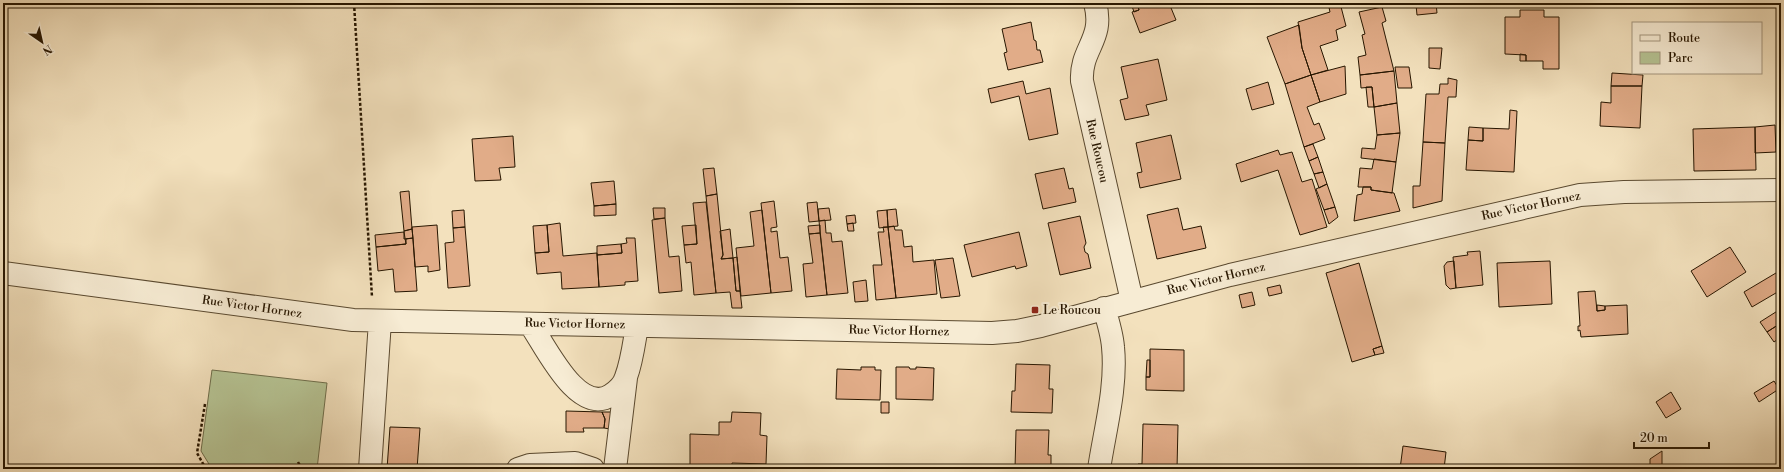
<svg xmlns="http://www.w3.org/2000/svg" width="1784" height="472" viewBox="0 0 1784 472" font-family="'Libre Bodoni',serif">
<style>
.green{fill:#b6c494;stroke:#6e6d4a}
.building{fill:#e1ac88;stroke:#271600}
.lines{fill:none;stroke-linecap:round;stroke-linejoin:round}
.minor-casing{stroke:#5a492f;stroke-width:24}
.path{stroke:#271600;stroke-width:2.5;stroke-dasharray:3 2;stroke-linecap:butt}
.minor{stroke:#f7ecd4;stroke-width:22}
.poi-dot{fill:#8f2418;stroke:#f7ecd4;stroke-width:1.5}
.labels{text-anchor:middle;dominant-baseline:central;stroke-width:4;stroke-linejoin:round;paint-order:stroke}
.street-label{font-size:12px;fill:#271600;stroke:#f7ecd4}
.poi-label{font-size:12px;fill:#271600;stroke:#f7ecd4;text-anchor:start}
</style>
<rect width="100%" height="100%" fill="#f3e1bd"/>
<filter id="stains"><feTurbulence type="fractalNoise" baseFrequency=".005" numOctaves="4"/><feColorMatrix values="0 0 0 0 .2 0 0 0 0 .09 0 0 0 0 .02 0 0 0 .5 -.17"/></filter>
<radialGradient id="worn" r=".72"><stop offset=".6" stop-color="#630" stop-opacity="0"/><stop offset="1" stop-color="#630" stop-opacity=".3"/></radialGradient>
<path class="green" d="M212 370 327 383 317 469H212L201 451Z"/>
<path class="building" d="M1131 3H1137L1139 10 1134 12Z
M1137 3H1169L1176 20 1140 33 1132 12 1139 10Z
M1328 3H1340L1346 26 1336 30 1338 40 1320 46 1328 70 1311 75 1302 48 1298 22 1330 12Z
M1436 3 1437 13 1417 15 1416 5Z
M1382 7 1386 21 1382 23 1394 71 1360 75 1358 57 1366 55 1362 35 1365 34 1359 12Z
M1520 10H1544V17H1559V69H1543V61H1526V55L1505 54V17H1520Z
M1031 22 1034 40 1036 41 1037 50H1040L1043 62 1008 70 1004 53 1007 52 1002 29Z
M1299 25 1302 48 1311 75 1285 84 1267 37Z
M1429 48H1442L1440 69 1429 68Z
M1520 54 1526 55V61H1520Z
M1158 59 1167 100 1146 105 1149 115 1125 120 1120 100 1128 98 1121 67Z
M1345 66 1346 94 1320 102 1311 75Z
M1395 67H1409L1412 88H1398Z
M1394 71 1397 103 1374 107 1372 87 1361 88 1360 75Z
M1612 73 1643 75 1642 86H1611Z
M1311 75 1320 102 1307 107 1314 125 1319 123 1325 139 1304 147 1285 84Z
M1448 78 1457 80 1456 97H1448L1445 143 1423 142 1426 94H1439L1440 84H1448Z
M1023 81 1026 94 1050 88 1058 134 1029 140 1019 96 991 103 988 89Z
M1268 82 1274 104 1252 110 1246 89Z
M1611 86H1642L1640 128 1600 126 1601 102 1611 103Z
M1366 87H1372L1374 107H1368Z
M1397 103 1400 133 1377 135 1374 107Z
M1510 110 1517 111 1514 172 1466 170 1468 140 1483 141V128L1509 129Z
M1775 125 1776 152 1755 153V127Z
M1469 127 1483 128V141L1468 140Z
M1755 127 1756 170 1694 171 1693 129Z
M1400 133 1396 162 1361 158 1362 148 1375 149 1377 135Z
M1171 135 1181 179 1140 188 1137 173 1142 172 1136 143Z
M513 136 515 167 499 168 501 180 475 181 472 139Z
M1423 142 1445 143 1442 201 1413 208V186H1420Z
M1313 144 1318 157 1309 161 1304 147Z
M1278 150 1280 155 1292 152 1302 182 1312 179 1327 227 1300 235 1278 170 1241 182 1236 164Z
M1318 157 1323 172 1314 174 1309 161Z
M1374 159 1396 162 1392 193 1371 190V187H1358L1360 168 1372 169Z
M714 168 717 194 706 196 703 169Z
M1064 168 1069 189 1073 188 1076 202 1043 209 1035 174Z
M1323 172 1327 184 1319 188 1314 174Z
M614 181 616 204 594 206 591 183Z
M1327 184 1335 207 1324 210 1316 189Z
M1363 187H1371V190L1394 193 1400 211 1354 221 1357 195 1362 194Z
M409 191 412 229 404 231 400 192Z
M717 194 723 255 721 259 733 258 736 291H740L742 308H732L730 292 716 293 706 196Z
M774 201 777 227 771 228V232L777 231 780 258 788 257 792 291 771 293 761 203Z
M706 202 716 293 694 295 691 262 686 263 684 245 697 244 693 203Z
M817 202 819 221 809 222 807 203Z
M616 204V215L594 216V206Z
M1335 207 1338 217 1329 224 1324 210Z
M653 208H665V218L654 219Z
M829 208 831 220 819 221 818 209Z
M1178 208 1183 230 1201 226 1206 248 1157 259 1147 215Z
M896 209 898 226 888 227 887 210Z
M464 210 465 227 453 228 452 211Z
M762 210 771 293 741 296 736 248 754 246 750 212Z
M887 210 888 227 879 228 877 211Z
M855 215 856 223 847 224 846 216Z
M1080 216 1086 243 1084 247 1085 252 1088 254 1091 268 1060 275 1048 223Z
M665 218 669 257 679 256 682 291 659 293 652 220Z
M825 220 826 233H831L832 242 842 241 848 293 827 295 819 221Z
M560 223 563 256 597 253 599 287 562 289 561 272 537 274 535 253 549 252 547 225Z
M853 223 854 231H848L847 224Z
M437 225 440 270 428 272V266L415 267 412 227Z
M547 225 549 252 535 253 533 226Z
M696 225 697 244 684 245 682 226Z
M820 225V233L809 234 808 226Z
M894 226 895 230H902L904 247 912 246 913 262 934 260 937 294 896 298 888 227Z
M465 227 470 286 448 288 445 243 454 242 453 228Z
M883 227H888L896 298 876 300 873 265H882L878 232H884Z
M412 229 413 238 404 239V231Z
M730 229 733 258 721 259 723 255 720 231Z
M404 232 406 244 376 247 375 235Z
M1019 232 1027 266 1016 269 1015 266 972 277 964 245Z
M820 233 827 295 806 297 803 264 813 263 809 234Z
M413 238 417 291 395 292 393 269 378 271 376 247 406 244V239Z
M626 238H635L638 281 625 282V285L599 287 597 255 622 253 621 244 627 243Z
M621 244 622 253 597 255V246Z
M1730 247 1746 272 1707 297 1691 271Z
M1480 251 1483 285 1456 288 1453 257 1468 255 1467 252Z
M737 257 740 291H736L733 258Z
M953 258 960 296 941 298 935 260Z
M1454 261 1456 288 1450 289 1446 285 1444 266 1447 262Z
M1550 261 1552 304 1499 307 1497 263Z
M1359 263 1382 346 1373 349 1375 355 1352 362 1326 273Z
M1781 270V290L1752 307 1744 292Z
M866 280 868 301 855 302 853 282Z
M1280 285 1282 293 1269 296 1267 288Z
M1595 291 1597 311 1605 310V306L1627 305 1628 334 1581 337 1580 330 1578 331V326H1580L1578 292Z
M1252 292 1255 305 1242 308 1239 295Z
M1597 305 1605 306V310L1597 311Z
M1779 310H1781V323L1767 332 1760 322Z
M1781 323V337L1774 342 1767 332Z
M1382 346 1384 353 1375 355 1373 349Z
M1150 349 1184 350V391L1146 390V377H1150Z
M1147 360H1150V377H1146Z
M1016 364 1050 365 1049 389H1053L1052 413 1011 412 1012 391H1015Z
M861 367H875V370H881L880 400 836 399 837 369 861 370Z
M896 367H909L910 369H916V367L934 368 933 400 896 399Z
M1774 381 1779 389 1759 402 1754 393Z
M1671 392 1681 409 1666 418 1656 402Z
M881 402H889V413H881Z
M566 411 602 412 605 419 604 428H583L584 432H566Z
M602 412H611L610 429 604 428 605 419Z
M732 412 761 413 760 435 767 436 766 464 732 463V468L690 467V434L719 435V422H731Z
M1143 424 1178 425 1177 469H1138V464H1142Z
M390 427 420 428 417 469H387Z
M1016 430H1049L1048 455H1051V469H1015Z
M1403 446 1446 452 1444 469H1400Z
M1662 451V469H1650V459Z"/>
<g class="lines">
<defs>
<path id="minor" d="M1095 3C1105 40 1080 48 1082 81L1132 301
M3 273 353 320 992 333 1017 331 1041 326 1230 275 1580 195 1624 192 1781 190
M530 324C545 345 578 417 611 395 617 391 624 384 626 377 632 361 634 343 637 326
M370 469 380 321
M518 469 530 465 575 463 593 469
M615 469 626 378
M1099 469C1105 429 1117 387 1113 347 1112 334 1108 321 1104 308"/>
</defs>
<use href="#minor" class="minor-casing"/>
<path class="path" d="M354 3 372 297
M205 404 197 453 206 469
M298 462 302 469"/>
<use href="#minor" class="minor"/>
</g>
<rect class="poi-dot" x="1031" y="306" width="8" height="8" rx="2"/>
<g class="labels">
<g class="street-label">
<text transform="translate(1097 151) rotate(77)">Rue Roucou</text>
<text transform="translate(1531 206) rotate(-12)">Rue Victor Hornez</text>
<text transform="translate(1216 279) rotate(-14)">Rue Victor Hornez</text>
<text transform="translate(252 307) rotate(8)">Rue Victor Hornez</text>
<text transform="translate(575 324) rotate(1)">Rue Victor Hornez</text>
<text transform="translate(899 331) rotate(1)">Rue Victor Hornez</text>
</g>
<g class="poi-label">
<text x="1043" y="310">Le Roucou</text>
</g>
</g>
<rect width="1784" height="472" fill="none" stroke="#f3e1bd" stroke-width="16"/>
<rect x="4" y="4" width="1776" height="464" fill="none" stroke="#271600" stroke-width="2"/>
<rect x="8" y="8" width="1768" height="456" fill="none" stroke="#271600"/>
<rect x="1632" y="22" width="130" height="52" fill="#f7ecd4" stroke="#a4967f"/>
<rect x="1640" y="35" width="20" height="6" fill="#f7ecd4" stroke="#a4967f"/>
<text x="1668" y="42" font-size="12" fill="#271600">Route</text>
<rect x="1640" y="52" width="20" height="12" fill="#b6c494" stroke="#a4967f"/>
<text x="1668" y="62" font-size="12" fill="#271600">Parc</text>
<g transform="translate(42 42) rotate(146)" stroke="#f7ecd4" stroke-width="3" paint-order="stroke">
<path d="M0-3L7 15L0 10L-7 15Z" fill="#271600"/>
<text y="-6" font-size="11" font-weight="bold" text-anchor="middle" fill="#271600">N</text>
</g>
<path d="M1634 442v6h75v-6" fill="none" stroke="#271600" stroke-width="2"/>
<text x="1640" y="442" font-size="12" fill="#271600" stroke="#f7ecd4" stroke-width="3" paint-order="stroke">20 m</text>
<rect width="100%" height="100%" filter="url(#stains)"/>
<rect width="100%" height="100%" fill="url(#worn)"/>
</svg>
